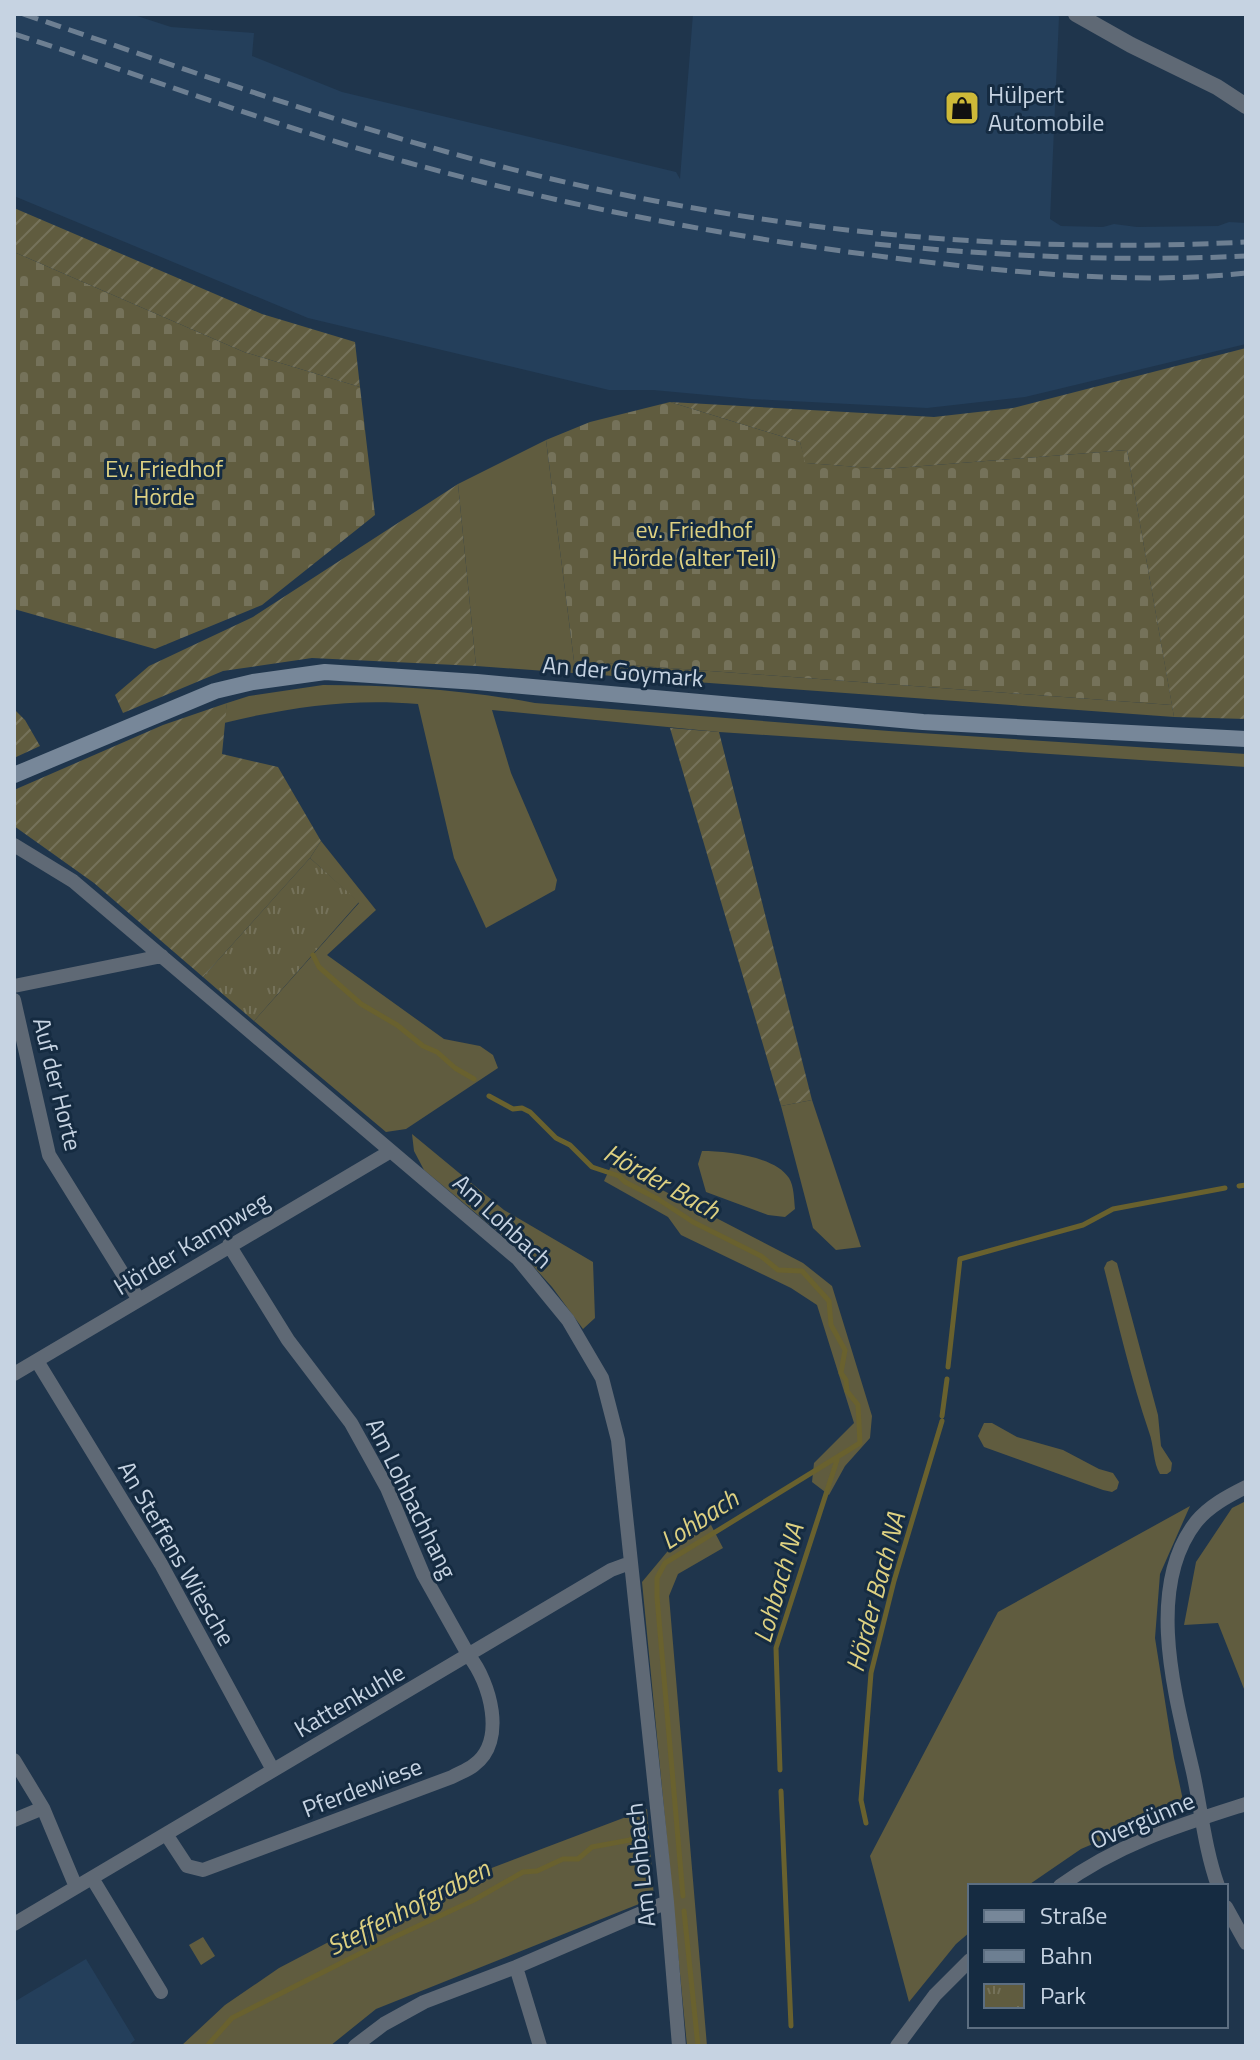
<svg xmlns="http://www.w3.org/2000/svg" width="1260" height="2060" viewBox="0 0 1260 2060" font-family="'Titillium Web',sans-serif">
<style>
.built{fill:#243f5b}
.grass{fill:#605c3f}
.cemetery{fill:url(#cemetery-stones)}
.park{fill:url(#park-tufts)}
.garden{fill:url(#garden-furrows)}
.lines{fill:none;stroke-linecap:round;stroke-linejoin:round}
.stream{stroke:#69612e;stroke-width:5}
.minor{stroke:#5f6975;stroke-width:14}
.tertiary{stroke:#5f6975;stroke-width:16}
.secondary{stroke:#778799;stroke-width:16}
.rail{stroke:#6d7f92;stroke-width:5;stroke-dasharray:16 8;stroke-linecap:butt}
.labels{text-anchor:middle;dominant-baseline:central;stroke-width:6;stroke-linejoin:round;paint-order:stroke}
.poi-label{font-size:24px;fill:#c6d3e2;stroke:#152b41;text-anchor:start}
.park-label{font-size:24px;fill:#ded182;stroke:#152b41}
.street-label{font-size:24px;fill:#c6d3e2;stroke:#152b41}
.water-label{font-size:26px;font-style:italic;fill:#ddd081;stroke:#152b41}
</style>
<defs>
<pattern id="cemetery-stones" width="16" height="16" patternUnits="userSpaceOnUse" patternTransform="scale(2)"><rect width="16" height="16" fill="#605c3f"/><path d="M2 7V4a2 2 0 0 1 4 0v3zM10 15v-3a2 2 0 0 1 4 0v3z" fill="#75725a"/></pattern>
<pattern id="park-tufts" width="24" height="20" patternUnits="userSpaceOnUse" patternTransform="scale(2)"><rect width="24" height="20" fill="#605c3f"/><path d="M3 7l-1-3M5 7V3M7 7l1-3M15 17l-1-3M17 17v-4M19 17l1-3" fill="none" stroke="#75725a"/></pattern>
<pattern id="garden-furrows" width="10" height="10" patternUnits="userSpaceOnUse" patternTransform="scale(2)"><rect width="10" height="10" fill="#605c3f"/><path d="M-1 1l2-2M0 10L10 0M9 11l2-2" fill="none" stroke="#75725a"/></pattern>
</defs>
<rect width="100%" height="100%" fill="#1f354c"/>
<path class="built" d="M14 14H131L171 27 254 33 252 56 342 92 676 172 680 179 693 14H1057L1059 17 1050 219 1061 226 1103 227 1114 224 1137 227 1218 226 1229 222 1246 223V344L1025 397 927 408 751 399 653 390H609L308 318 14 196Z
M86 1959 135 2040 128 2046H14V2002Z"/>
<path class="grass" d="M546 440 574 661 1172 705 1174 717 476 666 458 484Z
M323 685C394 685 466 690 535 703L889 731 1246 754V767L719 732 492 710 511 773 557 880 555 890 486 928 454 858 418 704C351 698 289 707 224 723L227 703 249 696Z
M321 841 376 910 327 955 444 1039 480 1046 493 1055 498 1068 406 1129 386 1132 254 1021 359 903 310 858Z
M812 1100 861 1247 836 1250 813 1228 781 1106Z
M412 1134 504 1210 593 1262 595 1318 583 1329 552 1287 515 1246 424 1170 414 1151Z
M702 1151C726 1151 775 1156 789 1178 794 1186 794 1199 795 1209L785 1217 768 1215 706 1192 698 1164Z
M612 1164 803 1263 832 1286 872 1416 870 1438 845 1466 829 1495 812 1482 814 1463 854 1423 817 1305 791 1288 681 1235 668 1217 604 1181Z
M1112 1260 1117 1263 1158 1415 1161 1446 1172 1463 1171 1471 1167 1474H1160C1153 1463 1154 1445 1149 1432 1131 1379 1118 1323 1104 1268L1107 1262Z
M984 1423H992L1017 1437 1063 1450 1099 1469 1113 1473 1119 1482 1117 1489 1112 1492 1103 1490 984 1447 978 1436Z
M1246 1501V1694L1218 1623 1184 1625 1196 1562 1232 1508Z
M1190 1506 1160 1574 1155 1638 1174 1758 1184 1805 1081 1849 1027 1886H970V1932L956 1944 909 2002 870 1856 998 1612Z
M711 1525 723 1548 678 1574 669 1596 707 2046H687L642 1582 672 1546Z
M647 1809 654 1898 376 2009 330 2046H181L225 2005 279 1968 363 1924 460 1880Z"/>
<path class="cemetery" d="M14 252 244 352 360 387 375 515 262 605 155 649 14 609Z
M670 402 800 442 806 463 884 469 1127 450 1172 705 574 661 546 440 590 422Z"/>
<path class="park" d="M310 858 359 902 254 1021 203 977Z
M203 1937 215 1956 201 1965 189 1945Z"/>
<path class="garden" d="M14 208 262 314 355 342 360 387 244 352 14 252Z
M1246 348V719L1174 717 1127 450 884 469 805 463 800 442 670 402 934 417 1013 408Z
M458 484 476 666 312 658 223 671 123 713 115 695 149 666 253 617Z
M227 703 222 754 278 767 321 841 310 858 203 977 94 883 14 826V790L163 725Z
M14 709 25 720 40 746 14 758Z
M670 728 719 732 812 1100 781 1106Z"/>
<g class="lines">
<path class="stream" d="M313 955 319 967 361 1004 397 1025 423 1046 437 1052 455 1068 474 1079
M489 1096 513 1109 522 1108 530 1112 556 1138 570 1145 592 1167 619 1176 625 1182 658 1199 693 1222 761 1256 778 1270 802 1271 829 1301 831 1325 845 1350 841 1373 846 1380 847 1391 858 1405 860 1443 665 1563 657 1578V1597L683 1896
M1239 1186 1246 1185
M948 1367 960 1259 1083 1225 1113 1209 1225 1188
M942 1416 947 1379
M780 1770 776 1648 837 1460
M781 1791 791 2026
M866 1823 861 1800 871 1673 894 1581 942 1421
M684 1911 698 2046
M207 2046 232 2018 375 1946 474 1900 523 1872 537 1871 563 1859H578L592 1847 630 1840 640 1832"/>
<path class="minor" d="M14 845 73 881 518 1259 568 1320 602 1378 618 1440 667 1902 679 2046
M14 986 162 956
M14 1000 49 1155 139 1300
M37 1361 161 1564 273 1770
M14 1374 391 1151
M14 1760 43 1808 76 1887
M14 1820 43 1808
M166 1834 187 1866 203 1870 452 1777C459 1773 468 1770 474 1765 507 1741 490 1682 469 1656L423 1574 387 1488 351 1423 288 1340 229 1245
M92 1878 161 1992
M1060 1886C1120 1843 1177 1826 1246 1804
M1218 1886C1205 1850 1201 1809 1193 1772 1176 1698 1144 1589 1196 1522 1209 1506 1228 1496 1246 1487
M1226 1907 1246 1943
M14 1924 611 1570 630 1563
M516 1967 540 2046
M355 2046 384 2024 424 2002 516 1967 667 1902
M897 2046 935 1995 970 1960"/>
<path class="tertiary" d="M1076 14 1131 45 1217 87 1246 106"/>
<path class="secondary" d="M14 775 215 691 253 682 325 672 477 682 923 722 1246 739"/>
<path class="rail" d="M23 14C182 68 340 125 503 167 745 229 997 255 1246 242
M14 34C144 76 274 126 406 162 572 208 740 239 910 260 1021 273 1135 285 1246 273
M875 244C998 256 1122 262 1246 256"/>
</g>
<defs>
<symbol id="shop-square" viewBox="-11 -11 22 22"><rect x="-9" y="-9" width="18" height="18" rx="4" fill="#cdb938" stroke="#152b41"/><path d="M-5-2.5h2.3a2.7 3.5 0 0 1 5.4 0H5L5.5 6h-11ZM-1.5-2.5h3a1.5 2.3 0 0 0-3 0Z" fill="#111"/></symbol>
</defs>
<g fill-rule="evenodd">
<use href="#shop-square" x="942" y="88" width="40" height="40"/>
</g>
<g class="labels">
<g class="poi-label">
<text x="988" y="94">Hülpert<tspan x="988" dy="28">Automobile</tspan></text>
</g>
<g class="park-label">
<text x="164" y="468">Ev. Friedhof<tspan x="164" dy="28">Hörde</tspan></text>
<text x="694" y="529">ev. Friedhof<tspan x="694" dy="28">Hörde (alter Teil)</tspan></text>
</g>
<g class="street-label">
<text transform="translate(623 671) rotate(5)">An der Goymark</text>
<text transform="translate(58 1084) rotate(76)">Auf der Horte</text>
<text transform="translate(503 1221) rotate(43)">Am Lohbach</text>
<text transform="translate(191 1243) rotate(-31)">Hörder Kampweg</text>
<text transform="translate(412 1498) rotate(64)">Am Lohbachhang</text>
<text transform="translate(177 1553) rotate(60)">An Steffens Wiesche</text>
<text transform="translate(349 1700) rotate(-30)">Kattenkuhle</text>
<text transform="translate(362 1787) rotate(-21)">Pferdewiese</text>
<text transform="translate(1142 1820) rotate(-23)">Overgünne</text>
<text transform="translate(640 1865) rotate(-96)">Am Lohbach</text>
</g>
<g class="water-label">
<text transform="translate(662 1181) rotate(29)">Hörder Bach</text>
<text transform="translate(699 1519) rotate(-33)">Lohbach</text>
<text transform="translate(778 1583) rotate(-74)">Lohbach NA</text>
<text transform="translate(875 1592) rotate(-75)">Hörder Bach NA</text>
<text transform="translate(408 1907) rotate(-27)">Steffenhofgraben</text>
</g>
</g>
<rect width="1260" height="2060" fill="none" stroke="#c6d3e2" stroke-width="32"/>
<rect x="968" y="1884" width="260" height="144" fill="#152b41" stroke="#5c6e81" stroke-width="2"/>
<rect x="984" y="1910" width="40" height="12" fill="#778799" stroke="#5c6e81" stroke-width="2"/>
<text x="1040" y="1924" font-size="24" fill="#c6d3e2">Straße</text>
<rect x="984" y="1950" width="40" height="12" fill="#6d7f92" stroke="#5c6e81" stroke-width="2"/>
<text x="1040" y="1964" font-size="24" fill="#c6d3e2">Bahn</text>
<rect x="984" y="1984" width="40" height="24" fill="url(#park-tufts)" stroke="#5c6e81" stroke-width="2"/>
<text x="1040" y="2004" font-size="24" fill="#c6d3e2">Park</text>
</svg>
